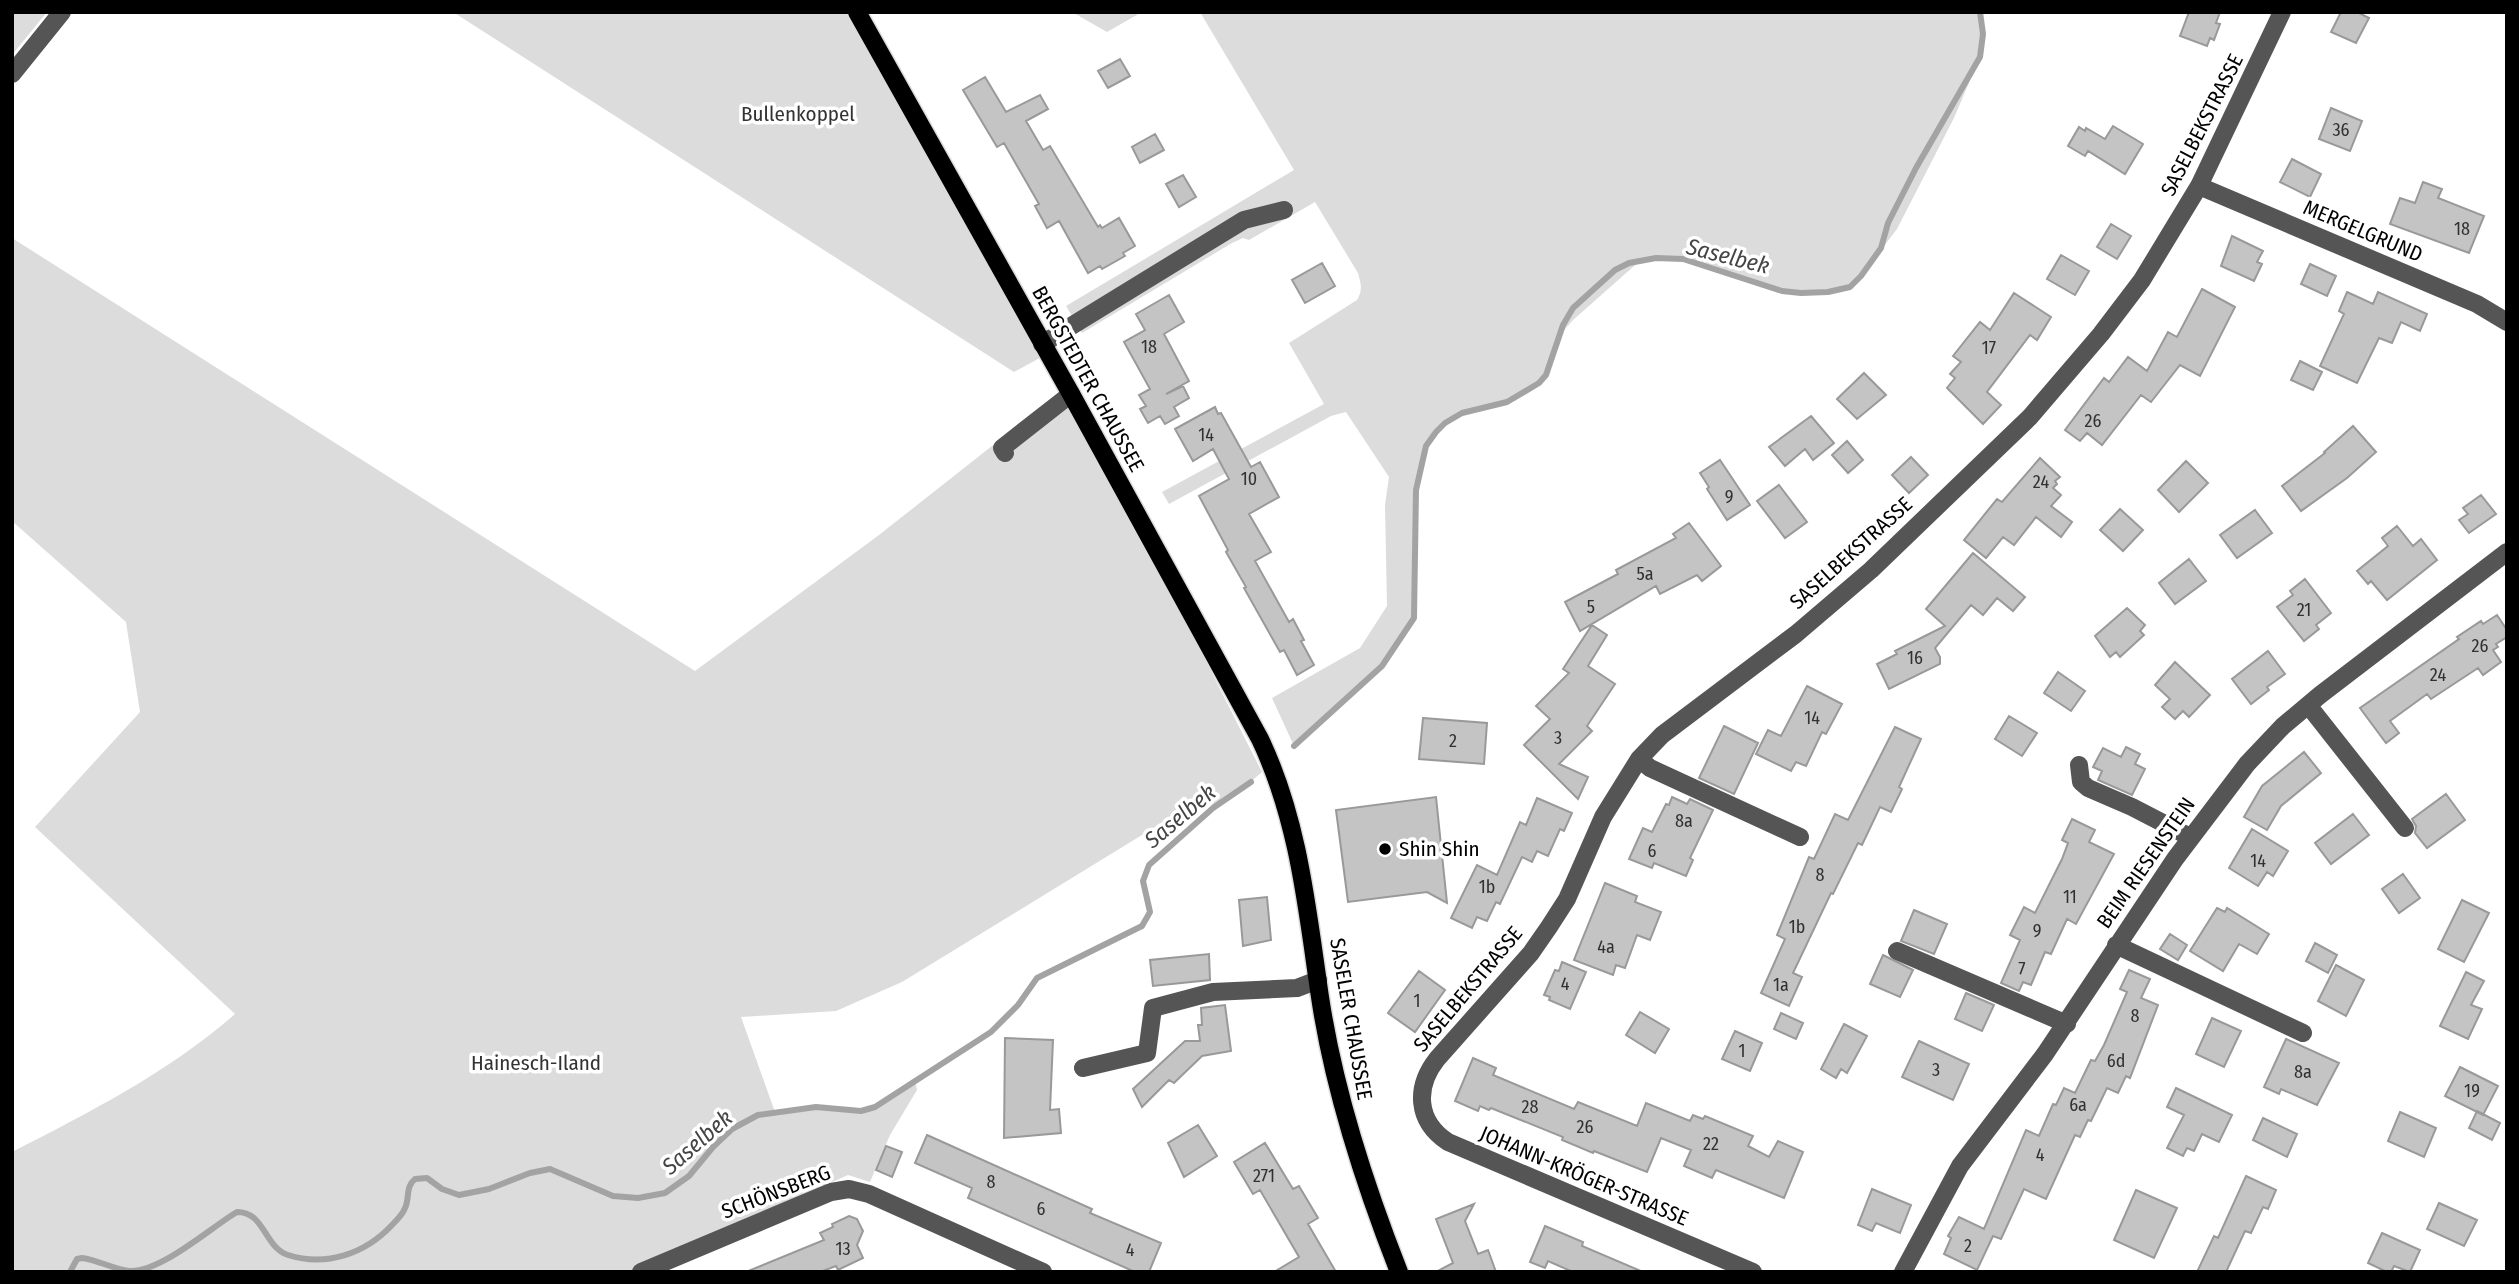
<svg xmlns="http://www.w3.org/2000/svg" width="2519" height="1284" viewBox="0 0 2519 1284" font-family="'Fira Sans Condensed',sans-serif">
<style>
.green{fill:#dcdcdc}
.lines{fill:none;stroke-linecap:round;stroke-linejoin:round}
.stream{stroke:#a3a3a3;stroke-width:6}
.building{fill:#c4c4c4;stroke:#999;stroke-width:2}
.major-casing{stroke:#dbdbdb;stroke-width:21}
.minor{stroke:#555;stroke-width:18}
.major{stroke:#000;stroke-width:18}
.poi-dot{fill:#000;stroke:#fff;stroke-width:2.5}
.labels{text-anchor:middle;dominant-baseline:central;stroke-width:7;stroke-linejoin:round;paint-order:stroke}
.number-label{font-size:18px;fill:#313131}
.park-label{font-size:21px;fill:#333;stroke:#fff}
.street-label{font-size:21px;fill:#000;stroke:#fff}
.poi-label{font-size:21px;fill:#000;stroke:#fff;text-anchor:start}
.water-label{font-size:23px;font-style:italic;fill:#444;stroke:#fff}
</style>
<rect width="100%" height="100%" fill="#fff"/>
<path class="green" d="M12 12H47L12 55Z
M453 12H856L1047 354 1014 372Z
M1072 12H1142L1107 32Z
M1200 12H1980L1983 34 1982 52 1954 118 1897 229 1861 276 1850 287 1828 292 1801 293 1782 291 1683 259H1642L1573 320 1559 336 1546 375 1539 383 1507 402 1462 413 1445 423 1436 432 1426 446 1416 490 1414 618 1382 666 1294 746 1272 698 1360 648 1387 606 1385 505 1389 477 1346 412 1331 416 1169 504 1162 492 1324 404 1289 343 1357 300C1363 290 1361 284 1358 273L1315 202 1249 240 1243 238 1232 243 1082 333 1066 306 1294 170Z
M12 238 695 671 879 535 1067 387 1262 772 1241 790 1213 808 1205 788 1173 816 902 982 836 1011 741 1017 775 1112 816 1107 868 1111 915 1080 917 1090 890 1135 870 1182 848 1175 628 1272H12V1152C90 1112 169 1072 235 1014L35 827 140 712 126 622 12 521Z"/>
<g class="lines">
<path class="stream" d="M1294 746 1382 666 1414 618 1416 490 1426 446 1436 432 1445 423 1462 413 1507 402 1539 383 1546 375 1563 325 1573 308 1615 270 1629 263 1656 258 1683 259 1782 291 1801 293 1828 292 1850 287 1861 276 1881 248 1888 223 1916 168 1980 57 1983 34 1980 12
M70 1272 77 1259 82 1258C98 1260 113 1269 129 1271 160 1273 210 1228 237 1212 265 1212 264 1247 288 1255 326 1267 365 1254 392 1225 396 1221 403 1214 405 1208 410 1198 405 1187 415 1179L427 1178 442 1189 459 1195 489 1189 530 1173 550 1169 613 1196 638 1198 665 1193 689 1176 713 1147 732 1129 758 1115 816 1107 861 1111 875 1107 991 1032 1018 1005 1037 978 1142 926 1150 912 1143 881 1149 865 1213 808 1251 782"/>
</g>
<path class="building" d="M2189 12H2220L2216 23 2220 24 2214 40 2210 38 2207 46 2180 36Z
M2341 12H2357L2369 18 2356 43 2331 32Z
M1120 59 1130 76 1108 88 1098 71Z
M985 77 1006 112 1040 95 1048 109 1026 121 1043 150 1050 146 1098 227 1100 225 1102 228 1119 218 1135 246 1123 253 1125 256 1102 269 1100 266 1088 273 1059 221 1047 228 1035 206 1039 204 1004 143 997 147 963 90Z
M2331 108 2362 121 2350 151 2319 139Z
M2113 126 2143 144 2125 174 2088 151 2085 156 2068 146 2079 127 2085 131 2086 128 2105 139Z
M1155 134 1164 150 1140 163 1132 147Z
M2292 159 2321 174 2310 197 2280 182Z
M1183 175 1196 197 1179 207 1166 184Z
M2423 182 2442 189 2438 198 2484 216 2469 253 2390 224 2400 198 2415 203Z
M2111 224 2131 236 2117 259 2097 247Z
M2232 236 2263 251 2257 262 2262 264 2254 281 2221 266Z
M2061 255 2089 271 2075 295 2047 279Z
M1322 263 1335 286 1305 303 1292 280Z
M2310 264 2336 276 2327 296 2301 284Z
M2202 289 2235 307 2200 376 2180 365 2151 402 2141 395 2102 445 2087 433 2080 441 2065 430 2104 378 2109 382 2128 357 2147 371 2168 332 2177 337Z
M2347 292 2373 304 2378 292 2427 314 2420 331 2401 322 2392 343 2379 338 2357 383 2320 366 2344 314 2339 311Z
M2014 293 2051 317 2037 340 2030 335 1987 392 2001 405 1983 424 1947 388 1955 378 1950 374 1961 362 1953 356 1980 322 1990 330Z
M1169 295 1184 322 1164 334 1189 381 1166 394 1183 386 1189 398 1174 407 1179 416 1165 424 1160 416 1148 423 1140 409 1146 406 1139 395 1150 389 1124 342 1145 330 1136 314Z
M2300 361 2322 372 2313 390 2291 380Z
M1864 373 1886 395 1857 419 1837 399Z
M1215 407 1218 414 1221 413 1251 467 1260 462 1279 497 1249 514 1271 552 1255 561 1289 622 1293 619 1304 640 1301 641 1314 665 1297 675 1284 650 1280 652 1244 588 1246 587 1226 552 1228 550 1199 496 1229 479 1213 449 1193 461 1175 429Z
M1811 416 1834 443 1813 460 1805 449 1785 466 1769 447Z
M2353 426 2376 452 2347 478 2301 511 2282 486 2325 453 2324 452Z
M1847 441 1863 460 1848 473 1832 455Z
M1911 457 1928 475 1909 493 1892 475Z
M2040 458 2060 477 2055 481 2057 484 2053 488 2061 495 2051 506 2072 522 2061 537 2036 517 2014 545 2003 537 1986 558 1964 540 1997 499 2002 502Z
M1720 460 1750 505 1727 520 1707 489 1709 487 1700 473Z
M2186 461 2208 483 2179 512 2158 490Z
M1779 485 1807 522 1785 538 1757 501Z
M2481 495 2496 514 2469 533 2459 520 2468 514 2463 508Z
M2120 509 2143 530 2123 551 2100 530Z
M2255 510 2272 533 2237 558 2220 535Z
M1689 523 1721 566 1702 581 1697 575 1660 594 1656 586 1580 631 1565 602 1618 574 1616 570 1676 538 1673 534Z
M2397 526 2413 546 2421 539 2437 560 2387 600 2371 581 2368 584 2357 571 2388 546 2382 538Z
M1973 553 2025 597 2013 611 1997 598 1983 615 1971 605 1935 648 1940 657V664L1889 689 1877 664 1897 654 1895 651 1945 626 1926 609Z
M2189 559 2206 581 2175 604 2159 583Z
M2305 579 2331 613 2316 625 2319 629 2304 641 2277 607 2293 595 2290 591Z
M2127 608 2145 625 2140 631 2144 635 2120 657 2116 652 2110 657 2095 636Z
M2497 615 2507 630V637L2496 644 2498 647 2493 650 2501 662 2483 675 2478 668 2431 699 2427 694 2390 721 2399 733 2386 743 2360 708 2459 639 2457 637 2481 621 2483 624Z
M1592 625 1607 635 1588 666 1615 684 1587 726 1592 731 1559 764 1588 777 1578 799 1524 745 1550 719 1536 706 1569 673 1563 669Z
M2268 651 2285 674 2267 687 2269 690 2251 704 2232 679Z
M2175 662 2210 695 2189 717 2183 711 2175 719 2162 707 2170 699 2155 685Z
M2058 672 2085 691 2071 711 2044 693Z
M1807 686 1842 704 1826 734 1822 732 1806 766 1796 762 1791 771 1756 754 1768 730 1781 736Z
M2009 716 2037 733 2022 756 1995 739Z
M1423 718 1487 723 1484 764 1419 759Z
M1724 726 1758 743 1734 794 1699 778Z
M1895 727 1921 739 1899 787 1902 789 1891 812 1880 807 1862 845 1858 843 1833 894 1831 893 1793 973 1802 977 1789 1006 1761 993 1785 939 1777 935 1809 857 1814 859 1835 814 1848 820Z
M2126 747 2140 754 2135 764 2145 769 2132 795 2098 780 2102 771 2093 767 2103 748 2121 757Z
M2304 752 2321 773 2281 806 2267 830 2244 817 2262 786Z
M2446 794 2465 820 2427 848 2415 833 2416 826 2412 819Z
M1436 797 1447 903 1427 892 1348 902 1336 810Z
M1672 797 1687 804 1690 799 1713 810 1690 858 1693 860 1686 876 1654 863 1652 868 1629 859 1643 828 1652 832 1666 804 1669 805Z
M1537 798 1572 813 1564 831 1560 829 1548 856 1537 851 1532 862 1522 857 1500 904 1496 902 1487 921 1477 917 1472 928 1451 918 1477 865 1497 875 1520 822 1526 825Z
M2353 814 2369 835 2331 864 2315 843Z
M2072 819 2095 830 2089 842 2114 854 2076 924 2067 919 2051 954 2045 952 2031 985 2023 982 2019 991 2001 983 2020 940 2010 935 2024 907 2035 913 2062 859 2068 843 2062 840Z
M2252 829 2288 851 2273 876 2267 872 2258 886 2229 868Z
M2403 874 2420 898 2399 913 2382 889Z
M1605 883 1637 896 1635 902 1661 912 1650 940 1637 935 1625 968 1616 965 1613 975 1574 960Z
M1267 897 1271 940 1243 946 1239 900Z
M2462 900 2489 913 2464 962 2438 949Z
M2217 908 2225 912 2227 908 2269 934 2257 954 2239 944 2223 971 2190 951Z
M1914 910 1947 924 1934 954 1901 941Z
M2170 934 2187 945 2178 960 2160 949Z
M2315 943 2337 955 2328 973 2306 961Z
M1209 954 1210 980 1153 986 1150 960Z
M1883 955 1913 970 1900 997 1870 984Z
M1562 962 1586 972 1570 1009 1549 1000 1550 997 1544 995 1555 970 1559 971Z
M2336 965 2364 980 2346 1016 2318 1001Z
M2129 970 2150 979 2141 998 2158 1005 2130 1078 2126 1076 2118 1093 2107 1088 2091 1121 2088 1120 2080 1137 2075 1135 2046 1199 2024 1189 2001 1239 1993 1236 1977 1270 1944 1254 1951 1238 1948 1236 1959 1217 1984 1229 2026 1130 2039 1136 2053 1104 2056 1105 2064 1088 2075 1093 2091 1060 2095 1061 2104 1045 2127 992 2120 989Z
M1419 971 1445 990 1415 1032 1388 1013Z
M2466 972 2484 981 2471 1005 2482 1009 2468 1039 2440 1026Z
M1966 993 1994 1005 1982 1031 1955 1019Z
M1225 1005 1231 1051 1202 1056 1174 1083 1169 1080 1142 1107 1133 1089 1185 1041H1200L1198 1025H1202L1201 1008Z
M1640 1012 1669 1029 1655 1053 1626 1035Z
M1781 1013 1803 1023 1796 1039 1774 1029Z
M2212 1018 2241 1031 2224 1067 2196 1054Z
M1844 1024 1867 1036 1847 1073 1841 1069 1836 1078 1821 1069Z
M1735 1031 1762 1043 1750 1071 1722 1059Z
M1005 1038 1053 1040 1050 1110 1059 1109 1061 1133 1004 1138Z
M2286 1039 2339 1063 2317 1105 2281 1089 2279 1094 2264 1087Z
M1919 1041 1969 1064 1953 1100 1902 1077Z
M1473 1058 1496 1068 1493 1075 1574 1109 1578 1102 1637 1126 1646 1103 1690 1121 1693 1115 1703 1119 1705 1116 1753 1136 1748 1146 1769 1157 1778 1141 1803 1152 1784 1198 1716 1170 1712 1178 1684 1166 1691 1150 1661 1138 1647 1172 1594 1151 1593 1153 1562 1140 1563 1137 1491 1108 1489 1110 1480 1106 1478 1111 1455 1101Z
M2460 1067 2498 1086 2483 1115 2445 1096Z
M2176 1088 2232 1115 2219 1142 2202 1134 2194 1151 2187 1148 2183 1156 2167 1148 2184 1115 2167 1107Z
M2477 1111 2500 1123 2492 1140 2469 1128Z
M2400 1112 2436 1128 2424 1157 2388 1141Z
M2263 1118 2297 1134 2287 1157 2253 1140Z
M1198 1125 1217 1156 1184 1177 1168 1143Z
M927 1135 1092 1209 1090 1213 1161 1243 1149 1272H1135L968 1198 972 1188 915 1163Z
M1265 1143 1293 1189 1299 1186 1318 1218 1308 1224 1336 1272H1274L1299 1257 1260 1190 1253 1194 1234 1162Z
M886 1146 902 1152 892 1177 876 1170Z
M2246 1176 2276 1190 2268 1209 2263 1207 2251 1233 2245 1231 2226 1272H2197L2214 1236 2218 1238Z
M1872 1189 1911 1205 1900 1233 1876 1223 1872 1231 1858 1225Z
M2136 1190 2177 1208 2154 1258 2114 1240Z
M2439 1203 2477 1220 2464 1246 2427 1229Z
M1474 1204 1465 1221 1478 1254 1488 1250 1496 1272H1436L1453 1263 1436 1219Z
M849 1216 857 1219 863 1231 857 1245 863 1258 838 1270 836 1266 820 1272H746L824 1240 820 1233 833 1227 832 1224Z
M1545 1226 1583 1242 1582 1246 1643 1272H1573L1548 1261 1545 1268 1530 1262Z
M2382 1233 2420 1250 2410 1272 2394 1266 2391 1272H2387L2368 1263Z"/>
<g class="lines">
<defs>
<path id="major" d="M857 12 1071 394 1260 739C1299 821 1307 909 1320 997 1334 1091 1364 1183 1399 1272"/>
</defs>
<use href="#major" class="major-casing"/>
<path class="minor" d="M12 74 62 12
M2199 186 2477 304 2507 322
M1042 344 1244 220 1284 210
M1005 453 1002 448 1071 394
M2308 705 2405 828
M1639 759 1650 768 1800 837
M2079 765 2081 782 2088 788 2132 807 2190 837
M2116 945 2303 1033
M1897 951 2067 1024
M1083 1068 1147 1053 1153 1008 1213 992 1297 988 1318 980
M641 1272 831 1192 849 1189 869 1194 1043 1272
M1753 1272 1448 1142C1416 1121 1415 1087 1437 1059L1531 953 1549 927 1567 899 1603 817 1639 759 1662 735 1796 634 1871 570 2030 417 2101 334 2142 280 2199 186 2282 12
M1903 1272 1960 1166 2045 1054 2175 859 2247 764 2283 726 2320 695 2507 552"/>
<use href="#major" class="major"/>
</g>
<circle class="poi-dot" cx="1385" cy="849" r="7"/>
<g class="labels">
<g class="number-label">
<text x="2341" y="130">36</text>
<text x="2462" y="229">18</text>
<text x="1149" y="347">18</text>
<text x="1989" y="348">17</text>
<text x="2093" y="421">26</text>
<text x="1206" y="435">14</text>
<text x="1249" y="479">10</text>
<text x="2041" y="482">24</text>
<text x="1729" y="497">9</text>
<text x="1645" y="574">5a</text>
<text x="1591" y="607">5</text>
<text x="2304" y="610">21</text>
<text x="2480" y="646">26</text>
<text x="1915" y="658">16</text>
<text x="2438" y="675">24</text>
<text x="1812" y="718">14</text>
<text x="1558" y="738">3</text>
<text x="1453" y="741">2</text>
<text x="1684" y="821">8a</text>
<text x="1652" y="851">6</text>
<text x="2258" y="861">14</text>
<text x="1820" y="875">8</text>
<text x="1487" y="887">1b</text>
<text x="2070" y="897">11</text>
<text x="1797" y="927">1b</text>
<text x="2037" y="931">9</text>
<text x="1606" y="947">4a</text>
<text x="2022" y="969">7</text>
<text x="1565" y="984">4</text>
<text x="1781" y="985">1a</text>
<text x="1417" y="1001">1</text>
<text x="2135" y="1016">8</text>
<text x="1742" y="1051">1</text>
<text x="2116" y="1061">6d</text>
<text x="1936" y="1070">3</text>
<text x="2303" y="1072">8a</text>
<text x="2472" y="1091">19</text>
<text x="2078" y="1105">6a</text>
<text x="1530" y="1107">28</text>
<text x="1585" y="1127">26</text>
<text x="1711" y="1144">22</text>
<text x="2040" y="1155">4</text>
<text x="1264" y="1176">271</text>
<text x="991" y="1182">8</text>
<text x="1041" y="1209">6</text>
<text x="1968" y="1246">2</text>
<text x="843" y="1249">13</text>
<text x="1130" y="1250">4</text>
</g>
<g class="park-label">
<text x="798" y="114">Bullenkoppel</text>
<text x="536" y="1063">Hainesch-Iland</text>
</g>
<g class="street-label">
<text transform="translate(2202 125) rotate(-63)">SASELBEKSTRASSE</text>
<text transform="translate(2363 231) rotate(23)">MERGELGRUND</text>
<text transform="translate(1088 379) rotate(61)">BERGSTEDTER CHAUSSEE</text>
<text transform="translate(1851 553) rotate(-42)">SASELBEKSTRASSE</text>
<text transform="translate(2146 863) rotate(-55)">BEIM RIESENSTEIN</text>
<text transform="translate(1468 989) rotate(-50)">SASELBEKSTRASSE</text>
<text transform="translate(1351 1019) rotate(80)">SASELER CHAUSSEE</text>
<text transform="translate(1584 1176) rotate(23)">JOHANN-KRÖGER-STRASSE</text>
<text transform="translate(776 1192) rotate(-21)">SCHÖNSBERG</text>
</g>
<g class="poi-label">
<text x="1399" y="849">Shin Shin</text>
</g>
<g class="water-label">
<text transform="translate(1728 256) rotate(14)">Saselbek</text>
<text transform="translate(1180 816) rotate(-40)">Saselbek</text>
<text transform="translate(697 1142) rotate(-41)">Saselbek</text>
</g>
</g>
<rect width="2519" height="1284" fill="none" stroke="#000000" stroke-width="28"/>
</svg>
